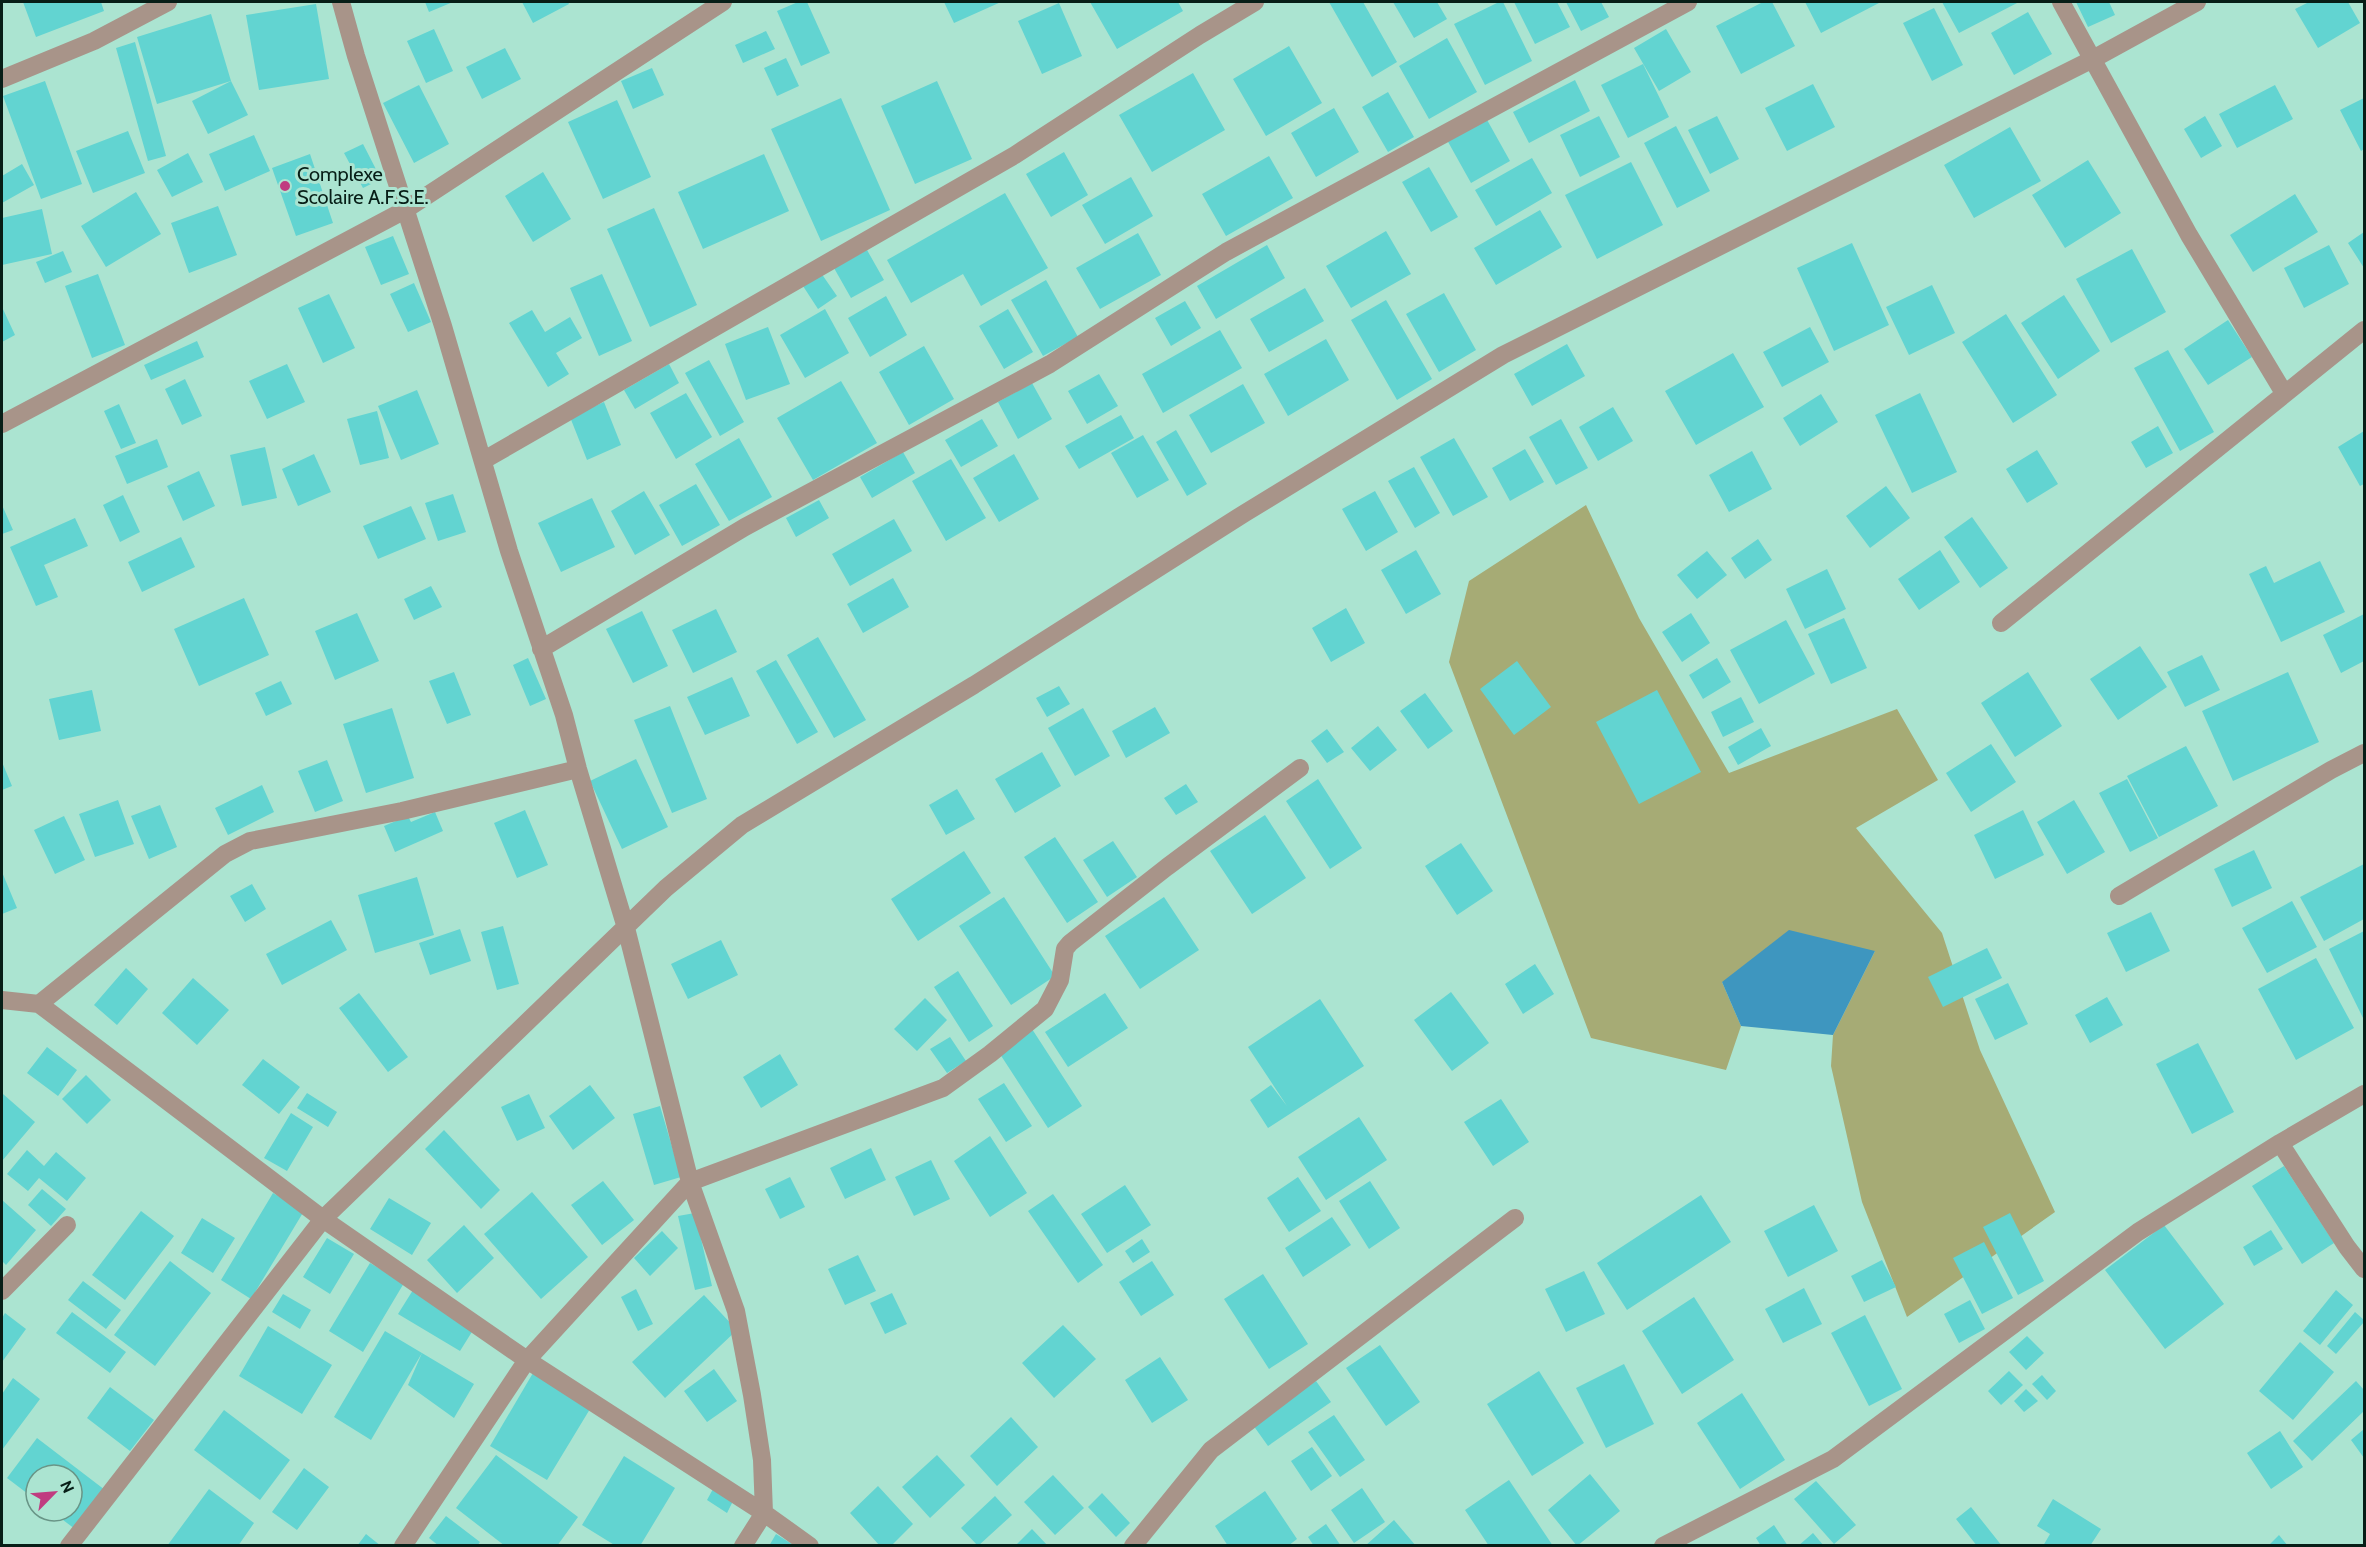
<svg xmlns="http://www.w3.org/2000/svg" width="2366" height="1547" viewBox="0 0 2366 1547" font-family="Cabin,sans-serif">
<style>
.green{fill:#a6ab75}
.water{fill:#3e96bf}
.building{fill:#62d4d1}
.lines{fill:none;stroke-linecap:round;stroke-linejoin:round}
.minor{stroke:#a89489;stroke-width:18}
.poi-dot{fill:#c03c80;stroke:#abe4d1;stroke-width:2}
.labels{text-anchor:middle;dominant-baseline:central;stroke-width:6;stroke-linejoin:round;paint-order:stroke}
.poi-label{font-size:20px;fill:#071e17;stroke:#abe4d1;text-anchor:start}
</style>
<rect width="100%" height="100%" fill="#abe4d1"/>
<path class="green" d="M1586 505 1639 618 1729 773 1897 709 1938 780 1856 828 1942 933 1980 1050 2055 1212 1907 1317 1862 1202 1831 1066 1833 1035 1875 951 1722 982 1741 1026 1726 1070 1591 1038 1449 662 1469 581Z"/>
<path class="water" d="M1789 930 1875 951 1833 1035 1741 1026 1722 982Z"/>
<path class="building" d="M23 2H101L104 11 36 37Z
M425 2H453L429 12Z
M522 2H568L569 4 533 23Z
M798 2H807L830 53 801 66 777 11Z
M944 2H1001L954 23Z
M1090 2H1178L1183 11 1117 49Z
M1329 2H1363L1397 62 1372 77Z
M1393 2H1437L1447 19 1414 38Z
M1499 2H1503L1532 61 1485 85 1454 24Z
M1514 2H1557L1570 27 1535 44Z
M1566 2H1601L1609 17 1581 31Z
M1763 2H1772L1795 46 1741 74 1716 26Z
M1805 2H1879V3L1821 33Z
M1942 2H2019L1959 33Z
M2076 2H2109L2115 15 2088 27Z
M2309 2H2348L2360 23 2318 48 2295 9Z
M1059 3 1082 56 1042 74 1018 21Z
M316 4 329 79 259 90 246 15Z
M1934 8 1963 65 1932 81 1903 23Z
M2028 12 2052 54 2014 75 1991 33Z
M211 14 231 81 157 104 137 37Z
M434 29 453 71 426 83 407 41Z
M1666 29 1691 72 1659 91 1634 48Z
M766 31 775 49 743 63 735 45Z
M1447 38 1477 92 1429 119 1399 66Z
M135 42 166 156 148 161 116 48Z
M1289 46 1322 103 1266 136 1233 79Z
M505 48 521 79 482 99 466 67Z
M786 58 799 86 777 96 764 68Z
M1643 64 1669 117 1628 138 1601 85Z
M652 68 664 95 633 109 621 81Z
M1193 73 1225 130 1152 172 1119 115Z
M1575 80 1590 111 1529 143 1513 112Z
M45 81 82 184 41 199 3 96Z
M231 81 248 115 208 134 192 101Z
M937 81 972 159 915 184 881 106Z
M1813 84 1835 127 1787 151 1765 108Z
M419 85 449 144 414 163 383 103Z
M2275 85 2293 119 2237 148 2219 114Z
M1388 92 1414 137 1388 152 1362 107Z
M841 98 890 210 821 241 771 129Z
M2364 98V149L2361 151 2340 110Z
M617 100 651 177 603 199 568 122Z
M1334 108 1359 152 1316 177 1291 133Z
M1599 116 1620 157 1580 177 1560 135Z
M1717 116 1739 159 1710 174 1688 130Z
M2205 116 2222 146 2201 158 2184 129Z
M1486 118 1510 161 1471 183 1447 140Z
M1676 126 1710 191 1677 208 1644 143Z
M2010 127 2041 181 1974 218 1944 165Z
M128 131 145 173 93 193 76 151Z
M254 135 270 171 225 191 209 154Z
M363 144 381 179 363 188 344 153Z
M1064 152 1088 195 1051 217 1026 174Z
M188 153 203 182 172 197 157 170Z
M310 154 333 223 296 236 272 168Z
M764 154 789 211 703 249 678 192Z
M1269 156 1293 198 1226 236 1202 194Z
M1532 158 1552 193 1496 226 1475 190Z
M2088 160 2121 213 2065 248 2032 195Z
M1631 162 1663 225 1597 259 1565 195Z
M22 164 34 185 2 203V176Z
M1429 167 1458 217 1431 232 1402 182Z
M543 172 571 219 533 242 505 196Z
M1131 177 1153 216 1105 244 1082 205Z
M136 192 161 234 106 267 81 226Z
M1005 193 1048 268 981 306 963 274 911 303 887 260Z
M2295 194 2318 232 2253 272 2230 235Z
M218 206 237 255 189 273 171 223Z
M654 208 697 305 650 327 607 229Z
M42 209 52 254 2 265V218Z
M1540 210 1562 247 1496 285 1474 248Z
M1386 231 1411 274 1351 308 1326 266Z
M2364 232V268L2348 243Z
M1138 233 1161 275 1100 309 1076 268Z
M393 236 409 274 381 285 365 247Z
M1852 243 1889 325 1834 351 1797 268Z
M1267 245 1285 278 1216 319 1197 286Z
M2329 245 2349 284 2304 308 2284 268Z
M2132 249 2166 312 2111 343 2076 279Z
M867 250 884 280 851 298 834 268Z
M63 251 72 272 45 283 36 262Z
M821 273 837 296 818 309 803 286Z
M98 274 125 345 92 358 65 286Z
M602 274 632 341 599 356 570 288Z
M1046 280 1078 337 1043 356 1011 300Z
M414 283 431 322 408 332 390 294Z
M1932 285 1955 333 1909 355 1886 307Z
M1305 288 1324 321 1269 352 1250 319Z
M1444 293 1476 350 1439 372 1406 314Z
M329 294 355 348 323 363 298 308Z
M2064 295 2100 351 2058 379 2021 323Z
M886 296 907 335 870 357 848 318Z
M1386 300 1432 379 1397 400 1351 320Z
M1185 301 1201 328 1171 346 1155 318Z
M2 307 15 335 2 342Z
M825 309 849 353 805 378 780 335Z
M1008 309 1033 352 1004 369 979 326Z
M532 310 545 332 570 317 582 338 556 353 569 374 548 387 509 323Z
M2006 314 2057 395 2013 423 1962 342Z
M2228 320 2252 357 2208 385 2184 349Z
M768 327 790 384 746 400 725 344Z
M1810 327 1829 362 1782 387 1763 352Z
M1220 330 1242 368 1163 413 1142 374Z
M1326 339 1349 380 1288 416 1264 374Z
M197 341 204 357 151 380 144 365Z
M1567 344 1585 376 1532 406 1514 374Z
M924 346 954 399 909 425 879 372Z
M2168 350 2214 432 2180 451 2134 368Z
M1733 353 1764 407 1696 445 1665 391Z
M709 360 744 422 720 436 685 373Z
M287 364 305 402 267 419 249 381Z
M669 364 679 383 635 409 624 390Z
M1099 374 1118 406 1087 424 1068 391Z
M185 379 202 416 182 425 165 389Z
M841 381 877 443 813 480 777 418Z
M1032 383 1052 419 1018 439 998 402Z
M1243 384 1265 423 1211 453 1189 415Z
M417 390 439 444 401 460 378 406Z
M686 393 712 437 676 459 650 413Z
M1920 393 1957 472 1912 493 1875 415Z
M1821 394 1838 422 1800 446 1783 418Z
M604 402 621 445 587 460 570 417Z
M119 404 136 443 121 449 104 411Z
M1613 407 1633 441 1598 461 1579 427Z
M377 411 389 458 360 465 347 419Z
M1121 415 1134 438 1079 469 1065 446Z
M982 419 998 446 961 467 945 440Z
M1561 419 1588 468 1556 485 1529 437Z
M2158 426 2173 453 2146 468 2131 442Z
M1176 430 1207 484 1187 496 1156 442Z
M2364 431V484L2360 486 2338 447Z
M1143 435 1169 480 1137 498 1111 453Z
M739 438 772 497 729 521 695 464Z
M1454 438 1488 497 1453 516 1420 457Z
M157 439 168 467 127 484 115 456Z
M265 447 277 498 242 506 230 455Z
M1525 449 1544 482 1510 501 1492 468Z
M2037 450 2058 484 2027 503 2006 469Z
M1752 451 1772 489 1729 512 1709 475Z
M903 452 915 473 872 498 860 477Z
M314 454 331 492 298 506 282 469Z
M1014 454 1039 499 999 522 973 478Z
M951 459 986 518 946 541 912 481Z
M1414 467 1440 513 1415 528 1388 481Z
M199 471 215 506 183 521 167 486Z
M696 484 720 525 682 546 659 505Z
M1886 486 1910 518 1870 548 1846 516Z
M644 491 670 535 635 555 611 511Z
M1375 491 1398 532 1366 551 1342 509Z
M453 494 466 532 438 541 425 503Z
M123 495 140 532 120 542 103 505Z
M592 498 615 547 561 572 538 523Z
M819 500 829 518 796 537 786 518Z
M2 505 13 530 2 534Z
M411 506 426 539 378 559 363 526Z
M1972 517 2008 568 1980 588 1944 537Z
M75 518 88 546 44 565 58 597 36 606 10 547Z
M894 519 912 551 850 586 832 554Z
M181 537 195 567 142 592 128 562Z
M1758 539 1772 560 1745 579 1731 558Z
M1416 550 1441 594 1406 614 1381 570Z
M1940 550 1960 582 1919 610 1898 579Z
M1707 551 1727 575 1697 599 1677 575Z
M2320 561 2345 612 2281 642 2249 574 2266 566 2274 583Z
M1827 569 1846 609 1805 629 1786 589Z
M893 578 909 607 863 633 847 604Z
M431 586 442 607 414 620 404 599Z
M244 598 269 655 199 686 174 629Z
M1346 608 1365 643 1331 662 1312 628Z
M716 609 737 652 693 673 672 630Z
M642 611 668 666 633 683 606 629Z
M357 613 379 661 335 680 315 631Z
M1691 613 1710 643 1682 662 1662 632Z
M2364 614V661L2341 673 2323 635Z
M1844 618 1867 668 1831 684 1808 634Z
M1786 620 1815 674 1759 704 1730 650Z
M818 637 866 720 834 738 787 655Z
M2140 646 2167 687 2118 720 2090 679Z
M2202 655 2220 690 2185 707 2167 672Z
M528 658 546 699 530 706 513 665Z
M1717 658 1731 682 1703 699 1689 675Z
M776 660 818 732 797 744 756 671Z
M1517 661 1551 707 1514 735 1480 689Z
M454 672 471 715 447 724 429 681Z
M2028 672 2062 726 2015 757 1981 703Z
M2288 672 2319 742 2233 781 2202 711Z
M732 677 750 716 705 735 687 697Z
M281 681 292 704 266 716 255 693Z
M1059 686 1070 704 1047 717 1036 698Z
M92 690 101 731 59 740 49 699Z
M1657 690 1701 772 1639 804 1596 722Z
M1425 693 1453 731 1428 749 1400 711Z
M1741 697 1754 722 1723 737 1711 712Z
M670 706 707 799 672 813 634 720Z
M1155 707 1170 733 1126 758 1112 731Z
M392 708 414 778 366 793 343 724Z
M1083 708 1110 756 1075 776 1048 728Z
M1378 726 1397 750 1370 771 1351 748Z
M1761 728 1771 746 1738 765 1728 747Z
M1327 729 1344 752 1327 763 1311 741Z
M1991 744 2016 782 1971 812 1946 773Z
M2186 746 2218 806 2159 837 2127 776Z
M1042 752 1061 786 1015 813 995 779Z
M636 759 668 827 622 849 590 781Z
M327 760 343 801 315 812 298 771Z
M2 762 12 786 2 790Z
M1318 779 1362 848 1330 869 1286 801Z
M2127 779 2158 838 2130 852 2099 793Z
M1186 784 1198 802 1176 815 1164 798Z
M262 785 274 812 228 835 215 808Z
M957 789 975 819 946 835 929 805Z
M118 800 134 844 95 857 79 814Z
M2074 800 2105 852 2067 874 2037 822Z
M160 805 177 847 149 859 131 816Z
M525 810 548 865 517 878 494 823Z
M2023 810 2044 855 1995 879 1974 835Z
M435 812 443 831 395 852 384 826 408 816 411 822Z
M1265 815 1306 878 1252 914 1210 851Z
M64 816 85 860 55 874 34 830Z
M1055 837 1098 902 1067 923 1024 857Z
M1113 841 1137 877 1107 897 1083 860Z
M1461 843 1493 891 1457 915 1425 866Z
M2254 850 2272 888 2232 907 2214 869Z
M964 851 991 893 918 941 891 899Z
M2364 864V919L2324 941 2300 897Z
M2 872 17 908 2 914Z
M417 877 434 935 375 953 358 895Z
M252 884 266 909 245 922 230 896Z
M1004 897 1055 976 1011 1005 959 926Z
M1164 897 1199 950 1140 989 1105 936Z
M2292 901 2317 947 2267 973 2242 928Z
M2151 912 2170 951 2126 972 2107 933Z
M331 920 347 950 282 985 266 954Z
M503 926 519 984 497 990 481 932Z
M460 929 471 961 430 975 419 943Z
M2364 931V1020L2329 949Z
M721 940 738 975 688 999 671 964Z
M1987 948 2002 978 1943 1007 1928 977Z
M2316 958 2354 1028 2296 1060 2258 989Z
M1535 964 1554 994 1523 1014 1505 984Z
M126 968 148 989 117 1025 94 1005Z
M958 971 993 1026 969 1042 934 987Z
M193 978 229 1010 197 1045 162 1013Z
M2008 983 2028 1024 1995 1040 1975 999Z
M1451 992 1489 1043 1452 1071 1414 1020Z
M359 993 408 1057 388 1072 339 1008Z
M1105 993 1128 1028 1068 1067 1045 1032Z
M2107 997 2123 1025 2090 1043 2075 1015Z
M925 998 947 1020 917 1051 894 1029Z
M1320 999 1364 1066 1268 1128 1250 1100 1271 1085 1287 1106 1248 1047Z
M1032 1029 1082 1106 1048 1128 998 1051Z
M950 1037 966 1061 947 1073 930 1049Z
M2198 1043 2234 1112 2192 1134 2156 1064Z
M47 1047 77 1070 58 1096 27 1073Z
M780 1054 798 1085 761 1108 743 1077Z
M263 1059 300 1087 279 1114 242 1085Z
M86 1075 111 1100 87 1124 62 1099Z
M1004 1083 1032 1126 1006 1142 978 1099Z
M590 1085 615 1118 573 1150 549 1116Z
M307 1093 337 1112 328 1127 297 1108Z
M3 1094 35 1122 2 1161V1095Z
M529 1094 545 1128 517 1141 501 1107Z
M1501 1099 1529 1142 1493 1166 1464 1122Z
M660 1106 681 1177 654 1185 633 1114Z
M291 1113 313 1127 287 1171 264 1158Z
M1359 1117 1387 1160 1326 1200 1298 1157Z
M444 1130 500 1190 481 1209 425 1149Z
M990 1136 1027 1193 990 1217 954 1161Z
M871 1148 886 1180 845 1199 830 1168Z
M27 1150 44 1166 56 1152 86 1178 67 1201 39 1178 28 1191 7 1174Z
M931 1160 950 1199 914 1216 895 1177Z
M2284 1166 2334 1243 2302 1264 2252 1186Z
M790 1177 805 1207 780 1219 765 1189Z
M1298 1177 1321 1211 1289 1232 1267 1198Z
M603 1181 634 1220 602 1245 571 1205Z
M1370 1181 1400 1228 1369 1249 1339 1201Z
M1125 1185 1151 1225 1107 1253 1081 1214Z
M42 1189 66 1209 51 1226 28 1205Z
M532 1192 588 1257 541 1299 484 1234Z
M273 1193 304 1211 251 1299 221 1280Z
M1053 1194 1103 1265 1078 1283 1028 1211Z
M1701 1195 1731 1242 1627 1310 1597 1263Z
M389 1198 431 1223 412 1255 370 1229Z
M2 1200 36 1230 6 1265 2 1261Z
M1814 1205 1838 1251 1788 1277 1764 1231Z
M141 1211 174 1236 125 1300 92 1275Z
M695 1213 712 1286 695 1290 678 1216Z
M2010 1213 2044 1281 2018 1295 1983 1227Z
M1332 1217 1351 1245 1303 1277 1285 1248Z
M202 1218 235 1238 213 1273 181 1253Z
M464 1225 494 1258 457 1293 427 1260Z
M2164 1225 2224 1304 2165 1349 2105 1270Z
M2271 1230 2283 1249 2254 1266 2243 1247Z
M662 1231 678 1248 650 1276 634 1258Z
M327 1238 354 1254 330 1294 303 1277Z
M1142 1239 1150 1252 1133 1263 1125 1251Z
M1984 1242 2013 1298 1982 1314 1953 1258Z
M858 1255 876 1291 845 1305 828 1269Z
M1882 1260 1896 1287 1864 1302 1851 1276Z
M170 1261 211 1293 155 1366 114 1335Z
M1152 1261 1174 1295 1141 1316 1119 1282Z
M370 1263 404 1283 363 1352 329 1331Z
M1584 1271 1605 1314 1566 1332 1545 1289Z
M1263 1274 1308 1344 1269 1369 1224 1299Z
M83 1281 121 1310 106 1329 68 1300Z
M1804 1288 1822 1324 1783 1343 1765 1309Z
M636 1289 653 1324 638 1331 621 1297Z
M413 1290 475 1327 460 1351 398 1314Z
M2336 1290 2353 1305 2320 1345 2303 1331Z
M892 1293 907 1324 885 1334 870 1303Z
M283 1294 311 1310 300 1329 272 1312Z
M704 1295 737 1330 665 1398 632 1362Z
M1694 1297 1734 1360 1682 1394 1642 1331Z
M1970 1300 1985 1329 1959 1343 1944 1314Z
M72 1312 126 1352 110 1373 56 1333Z
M2355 1312 2364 1320V1322L2336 1354 2327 1346Z
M5 1313 26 1329 2 1362V1318Z
M1865 1315 1902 1389 1869 1406 1831 1333Z
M1063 1325 1096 1359 1054 1398 1022 1363Z
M268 1326 332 1365 302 1414 239 1376Z
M385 1331 474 1384 454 1418 408 1385 422 1353 371 1440 334 1417Z
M2027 1336 2044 1353 2026 1370 2009 1352Z
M2300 1342 2334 1372 2293 1420 2259 1391Z
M1380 1345 1420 1402 1386 1426 1346 1368Z
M1160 1357 1188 1400 1152 1423 1125 1380Z
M1624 1364 1654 1424 1606 1448 1576 1388Z
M714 1369 737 1401 707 1422 684 1391Z
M1539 1371 1584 1443 1532 1476 1487 1404Z
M2009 1371 2023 1385 2001 1405 1988 1391Z
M533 1373 590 1409 547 1480 490 1446Z
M2042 1375 2056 1391 2047 1400 2032 1384Z
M13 1378 40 1399 2 1450V1394Z
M1316 1381 1331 1402 1268 1446 1253 1425Z
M2356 1381 2364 1390V1411L2312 1461 2293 1441Z
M110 1387 154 1420 130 1451 87 1418Z
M2026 1389 2038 1401 2024 1412 2014 1401Z
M1742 1393 1785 1460 1740 1489 1697 1423Z
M224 1410 290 1460 260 1500 194 1450Z
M1334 1415 1365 1460 1340 1477 1308 1432Z
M1011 1417 1038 1447 997 1486 970 1456Z
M2364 1429V1458L2351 1440Z
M2280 1431 2303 1467 2271 1489 2247 1453Z
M37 1438 105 1490 75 1529 51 1511H72V1475H36V1500L7 1478Z
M1312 1447 1332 1476 1311 1491 1291 1461Z
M496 1455 578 1517 557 1546H505L456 1508Z
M937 1455 965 1485 930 1518 902 1487Z
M624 1456 675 1488 640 1546H616L582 1525Z
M304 1468 329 1487 297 1530 272 1512Z
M1590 1474 1620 1511 1577 1546 1548 1510Z
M1053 1475 1084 1508 1055 1535 1024 1502Z
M1509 1480 1553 1546H1489L1465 1510Z
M1816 1481 1856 1525 1834 1544 1794 1499Z
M878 1486 913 1524 891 1546H880L850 1513Z
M1362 1488 1385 1522 1354 1543 1331 1510Z
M209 1489 254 1523 238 1546H167Z
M713 1489 733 1501 727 1513 707 1500Z
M1265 1491 1297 1539 1288 1546H1228L1215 1526Z
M1102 1493 1130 1523 1116 1537 1088 1507Z
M995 1496 1012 1515 978 1546 961 1528Z
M2053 1499 2101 1529 2090 1546H2043L2050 1534 2037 1526Z
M1971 1507 2002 1546H1977L1956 1519Z
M446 1516 480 1542 477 1546H439L429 1538Z
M1394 1520 1416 1546H1365Z
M1326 1524 1341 1546H1314L1308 1537Z
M1774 1525 1788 1546H1761L1756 1538Z
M1032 1529 1048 1546H1015Z
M1813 1533 1824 1546H1798Z
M366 1534 381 1546H357Z
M776 1534 795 1546H769Z
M2279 1535 2288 1546H2268Z"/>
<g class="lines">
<path class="minor" d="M341 2 356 56 443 326 509 551 564 715 578 769 626 928 690 1182 736 1311 752 1395 762 1460 764 1513 743 1546
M2061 2 2189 235 2284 393
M2 79 94 41 168 2
M2 424 405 210 723 2
M484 460 1015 155 1200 35 1255 2
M2001 623 2364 330
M541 649 745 527 1050 364 1226 252 1688 2
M2119 896 2331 770 2364 753
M2 1000 39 1004 323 1219 527 1360 764 1513 810 1546
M39 1004 225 854 250 841 402 811 578 769
M2280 1143 2347 1247 2364 1269
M2 1291 67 1225
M69 1546 323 1219 666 888 742 825 974 685 1245 513 1503 355 2093 59 2197 2
M403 1546 527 1360 690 1182 943 1088 990 1054 1045 1009 1060 980 1065 949 1070 943 1167 867 1300 768
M1133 1546 1211 1450 1515 1218
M1663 1546 1833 1459 2138 1232 2280 1143 2364 1094"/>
</g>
<circle class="poi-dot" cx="285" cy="186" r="6"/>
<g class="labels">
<g class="poi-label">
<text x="297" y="174">Complexe<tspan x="297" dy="23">Scolaire A.F.S.E.</tspan></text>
</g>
</g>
<rect width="2366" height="1547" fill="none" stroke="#071e17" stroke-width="6"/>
<g transform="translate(54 1493) rotate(65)"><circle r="28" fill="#abe4d1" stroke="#699587" stroke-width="1.5"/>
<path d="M0-4.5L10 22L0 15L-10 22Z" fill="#c03c80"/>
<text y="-9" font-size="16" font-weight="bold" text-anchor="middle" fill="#071e17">N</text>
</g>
</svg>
